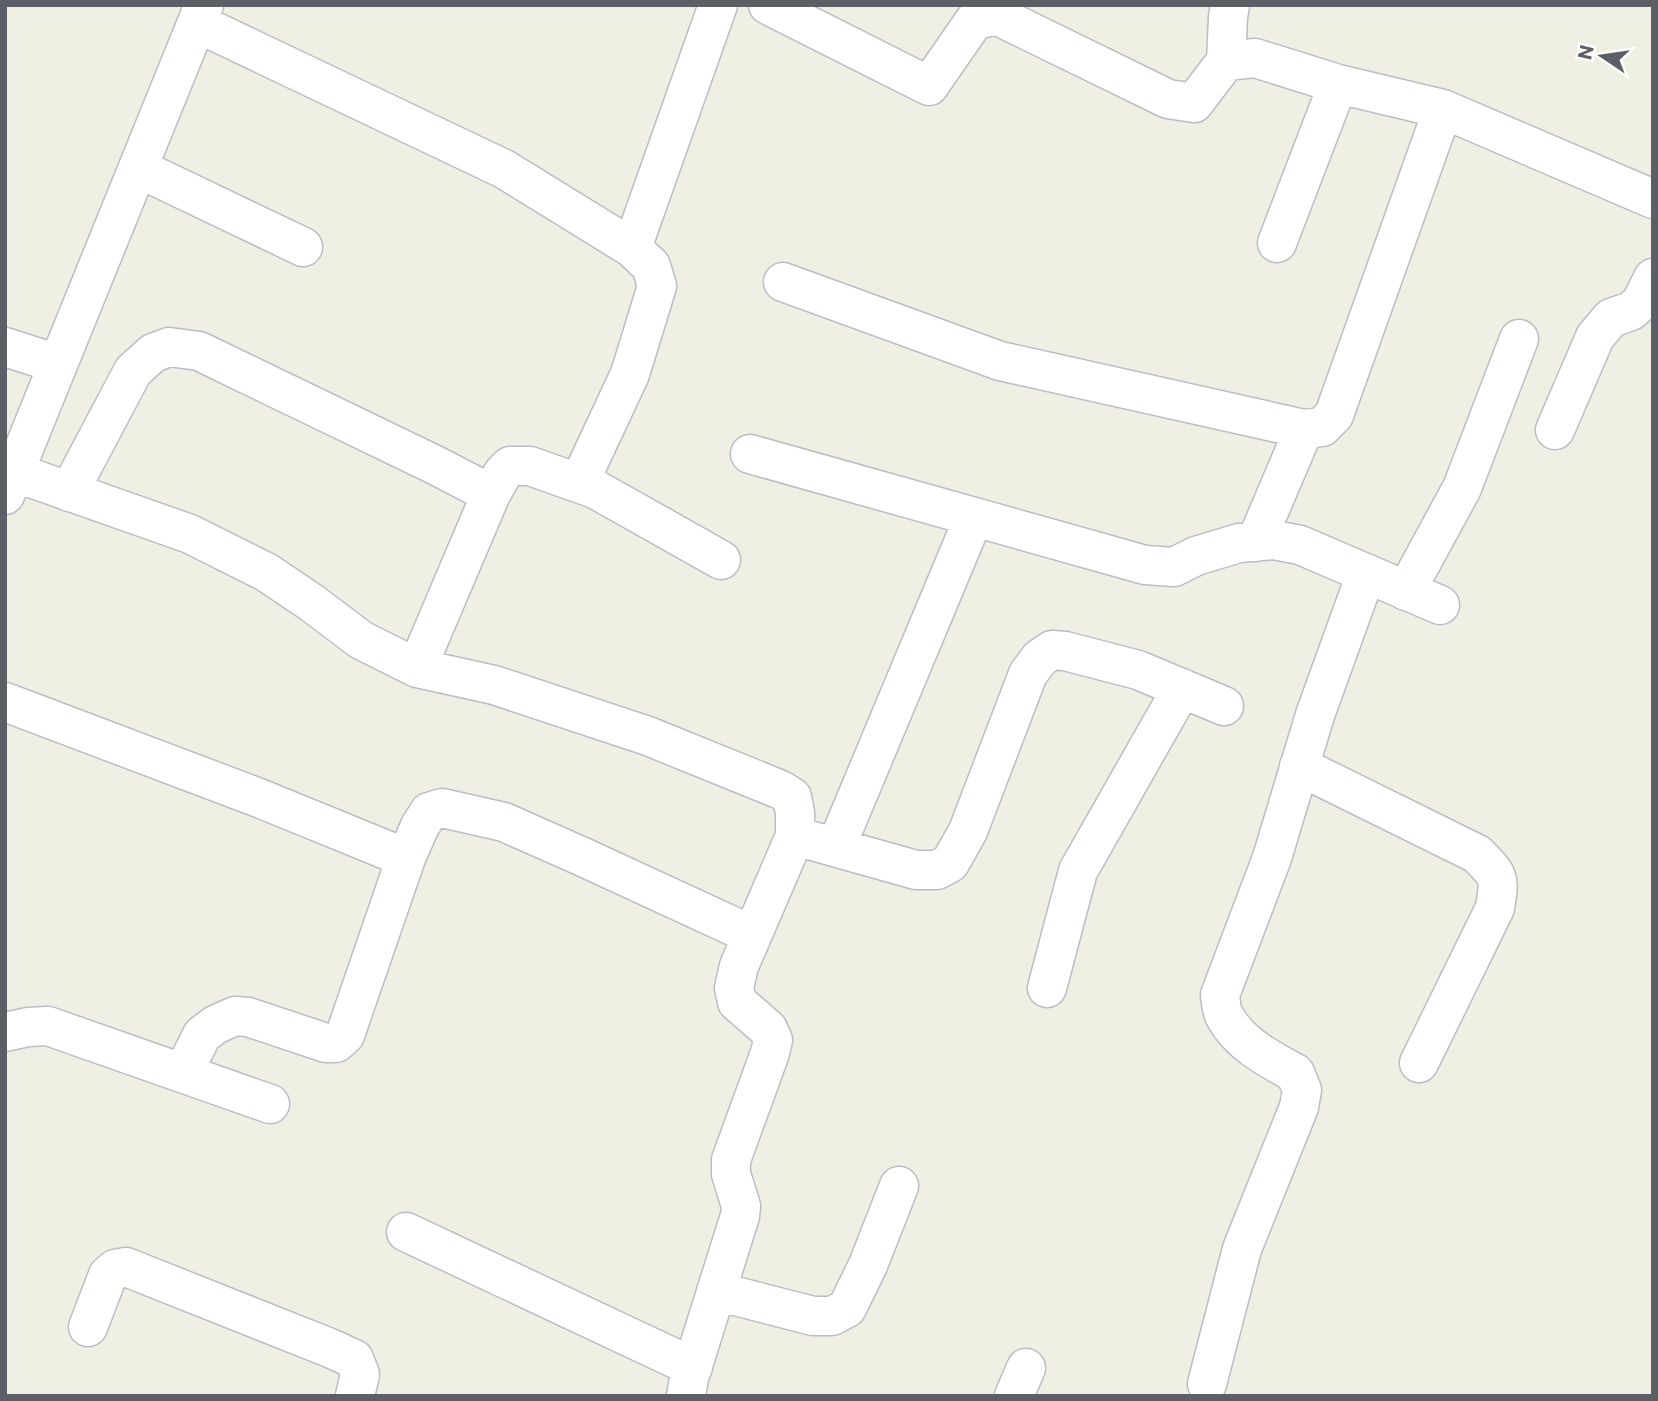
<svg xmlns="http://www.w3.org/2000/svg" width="1658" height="1401" viewBox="0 0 1658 1401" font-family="Commissioner,sans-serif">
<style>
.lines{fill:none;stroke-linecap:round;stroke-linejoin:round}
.minor-casing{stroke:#bcbdc4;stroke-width:41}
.minor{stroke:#fff;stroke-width:38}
</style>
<rect width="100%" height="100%" fill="#f0efe4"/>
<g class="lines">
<defs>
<path id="minor" d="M768 5 929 86 974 21 996 15 1168 99 1194 103 1226 61 1255 58 1338 84 1443 109 1653 199
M197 23 504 169 632 248 651 266 657 286 630 374 579 483
M1226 61 1228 17 1230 5
M138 168 303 247
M1277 243 1338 84
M632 248 718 5
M783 282 1000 361 1304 429 1322 427 1334 415 1443 109
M5 347 58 364
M1555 430 1595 337 1611 318 1631 311 1641 302 1653 278
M750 454 1145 565 1174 567 1196 556 1239 543 1274 540 1300 545 1440 605
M14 472 190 534 266 572 312 603 361 640 417 668 494 685 648 736 781 790 792 797 795 813V836L739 966 734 988 737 1002 768 1029 773 1040 770 1053 731 1160V1174L741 1206 740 1216 689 1378 686 1396
M69 492 133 371 153 353 169 347 199 351 435 465 491 494
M5 495 204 5
M1256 542 1304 429
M1406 591 1462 488 1519 339
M417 668 491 494 503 473 510 466H530L595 489 721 560
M5 702 259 798 406 858
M1299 766 1477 854C1500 877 1500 877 1495 908L1419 1063
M795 836 916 870H937L950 863 968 831 1028 674 1040 658 1052 650 1065 651 1138 670 1224 706
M836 847 974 517
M1047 988 1078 871 1182 688
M5 1032 28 1027 48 1026 270 1104
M183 1073 202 1035 215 1025 235 1016 248 1017 326 1043H336L345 1035 406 858 420 826 429 812 442 808 504 822 583 857 752 935
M406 1232 693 1367
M716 1291 813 1316H832L847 1308 868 1265 899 1186
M88 1327 108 1275 115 1269 126 1267 330 1348 354 1359 360 1374 355 1396
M1207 1384 1242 1249 1299 1107 1302 1090 1295 1073C1269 1059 1240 1044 1225 1017 1221 1011 1221 1002 1220 995L1272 858 1315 715 1366 574
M1014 1396 1026 1368"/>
</defs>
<use href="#minor" class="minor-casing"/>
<use href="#minor" class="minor"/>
</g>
<rect width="1658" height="1401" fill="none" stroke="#5c5f66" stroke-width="14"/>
<g transform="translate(1602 56) rotate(283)" stroke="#ffffff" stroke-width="5" paint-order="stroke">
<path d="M0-5L12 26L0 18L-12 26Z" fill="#5c5f66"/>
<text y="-10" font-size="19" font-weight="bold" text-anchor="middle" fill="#5c5f66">N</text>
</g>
</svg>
